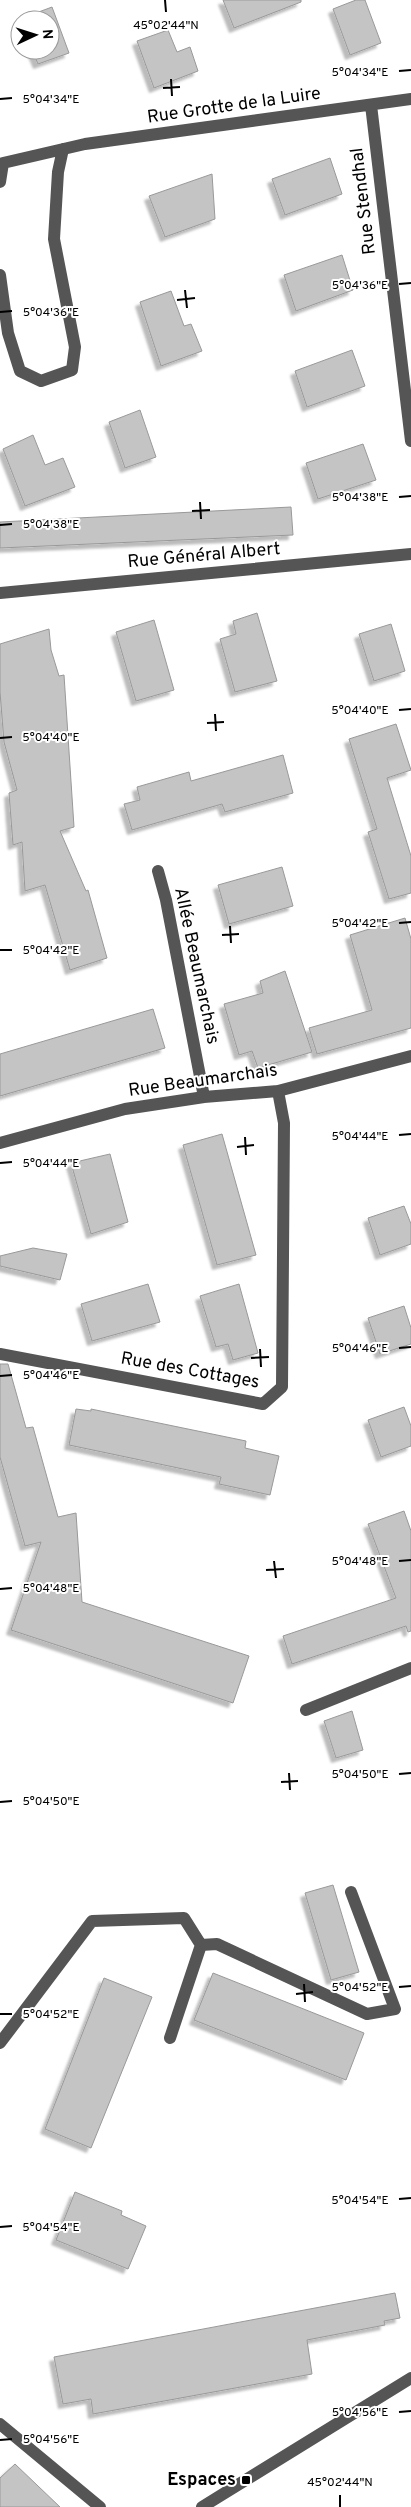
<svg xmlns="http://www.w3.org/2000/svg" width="411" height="2507" viewBox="0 0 411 2507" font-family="Overpass,sans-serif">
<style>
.building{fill:#c4c4c4;stroke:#999;filter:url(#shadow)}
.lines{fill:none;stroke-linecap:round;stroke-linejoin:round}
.minor{stroke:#555;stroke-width:12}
.ticks{fill:none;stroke:#000;stroke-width:2}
.poi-dot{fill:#000;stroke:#fff;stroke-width:2}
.labels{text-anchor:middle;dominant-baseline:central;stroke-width:4;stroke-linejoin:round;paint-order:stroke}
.street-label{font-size:18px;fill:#000;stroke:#fff}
.poi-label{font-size:18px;font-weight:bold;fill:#000;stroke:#fff;text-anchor:end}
.ticks-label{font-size:12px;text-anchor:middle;fill:#000;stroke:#fff;stroke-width:4;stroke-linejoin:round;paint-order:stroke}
</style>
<defs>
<filter id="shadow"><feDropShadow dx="-4.5" dy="4.5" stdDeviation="1" flood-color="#0004"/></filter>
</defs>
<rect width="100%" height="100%" fill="#fff"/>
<path class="building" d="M223 0H301V2L234 28Z
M356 0H365L381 43 350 55 333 9Z
M52 7 69 53 38 64 32 50H50V20L20 19Z
M168 30 177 52 190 47 198 71 154 88 137 41Z
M330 158 342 194 285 215 272 179Z
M212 174 215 219 165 237 149 196Z
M342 255 353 290 296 311 284 275Z
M171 291 184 326 191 324 202 351 161 366 140 302Z
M352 350 365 386 307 407 295 371Z
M140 410 156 457 125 468 109 422Z
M33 435 45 465 63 458 75 487 25 506 3 449Z
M363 444 376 480 318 499 306 463Z
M291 507 293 535 0 548V522Z
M257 613 277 681 235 692 220 639 236 634 233 621Z
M154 620 174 690 136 701 116 632Z
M391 624 405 671 374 681 359 634Z
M49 629 51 650 59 676 64 675 74 827 60 831 86 891 88 890 107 958 70 970 45 885 25 891 22 842 13 845 9 793 17 790 4 742 0 692V644Z
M396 724 411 770 387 778 411 856V893L389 899 368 832 377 829 349 739Z
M283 755 293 793 225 812 222 804 132 830 124 804 140 800 137 787 189 772 191 781Z
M282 867 293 906 229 924 218 885Z
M405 918 411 939V1028L317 1054 309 1028 372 1010 350 935Z
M285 971 312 1052 258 1068 252 1051 239 1055 224 1004 263 993 260 981Z
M153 1009 165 1048 0 1096V1054Z
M222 1134 256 1255 217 1265 183 1145Z
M110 1154 128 1222 91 1234 71 1163Z
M404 1206 411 1224V1244L380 1255 368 1218Z
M33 1248 67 1254 60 1280 0 1266V1256Z
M148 1284 160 1322 92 1341 81 1304Z
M239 1284 258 1353 233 1360 228 1344 216 1347 200 1296Z
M404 1306 411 1328V1344L380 1354 368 1318Z
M0 1364H8L26 1428 33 1427 58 1517 76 1513 82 1602 249 1656 233 1703 11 1630 41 1542 25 1546 0 1457Z
M404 1407 411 1426V1446L381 1457 368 1420Z
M76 1409 91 1411V1409L246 1441 245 1448 279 1456 270 1495 219 1484 221 1477 69 1445Z
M404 1511 411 1531V1631L408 1632 406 1626 292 1664 283 1636 396 1598 368 1524Z
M352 1711 363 1750 336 1758 324 1721Z
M333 1885 359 1972 331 1980 305 1893Z
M213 1973 364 2033 346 2080 194 2020Z
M104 1978 152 1997 91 2148 45 2129Z
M75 2192 122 2211 121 2215 146 2226 128 2269 56 2240Z
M395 2293 400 2318 384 2321 385 2325 307 2340 312 2374 93 2414 91 2399 63 2404 54 2357Z
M15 2464 60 2507H0V2478Z"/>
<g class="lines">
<path class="minor" d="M371 105 411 441
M0 182 3 163 85 144 411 99
M0 275 8 333 20 371 41 381 72 370 75 347 54 239 58 172 63 149
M0 593 411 554
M158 871 166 900 204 1097
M0 1143 125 1109 204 1097 278 1091 411 1056
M0 1354 263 1404 282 1387 284 1123 278 1091
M306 1710 411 1668
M170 2038 201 1945 217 1944 367 2014 395 2009 351 1892
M0 2043 92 1921 184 1918 201 1945
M0 2424 100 2507
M202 2507 411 2378"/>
</g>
<path class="ticks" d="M165 0 166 12M399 71 411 70M171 79 172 96M163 88 180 87M0 99 12 98M399 284 411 283M185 290 187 308M177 300 195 298M0 312 12 311M399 497 411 496M200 502 201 519M192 511 210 510M0 525 12 524M399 710 411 709M215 714 216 731M207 723 224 722M0 738 12 737M399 923 411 922M230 926 231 943M222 935 239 934M0 950H12M399 1135 411 1134M245 1137 246 1155M237 1147 254 1145M0 1163 12 1162M399 1348 411 1347M260 1349 261 1367M251 1358 269 1357M0 1376 12 1375M274 1561 276 1578M399 1561 411 1560M266 1570 284 1569M0 1589 12 1588M289 1773 290 1790M399 1774 411 1773M281 1782 298 1781M0 1802 12 1801M304 1984 305 2002M399 1987 411 1986M296 1994 313 1992M0 2014H12M399 2199 411 2198M0 2227 12 2226M399 2412 411 2411M0 2440 12 2439M340 2495V2507"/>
<rect class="poi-dot" x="241" y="2475" width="10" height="10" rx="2.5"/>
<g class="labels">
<g class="street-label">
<text transform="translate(234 106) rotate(-8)">Rue Grotte de la Luire</text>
<text transform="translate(364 201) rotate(-97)">Rue Stendhal</text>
<text transform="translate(204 556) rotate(-5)">Rue Général Albert</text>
<text transform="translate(196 966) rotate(78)">Allée Beaumarchais</text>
<text transform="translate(203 1081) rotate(-8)">Rue Beaumarchais</text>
<text transform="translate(190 1371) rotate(10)">Rue des Cottages</text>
</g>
<g class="poi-label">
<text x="236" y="2480">Espaces</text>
</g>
</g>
<g class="ticks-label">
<text x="166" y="29">45°02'44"N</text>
<text x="360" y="76">5°04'34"E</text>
<text x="51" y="103">5°04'34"E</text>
<text x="360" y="289">5°04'36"E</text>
<text x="51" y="316">5°04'36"E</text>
<text x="360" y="501">5°04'38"E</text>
<text x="51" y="528">5°04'38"E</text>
<text x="360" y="714">5°04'40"E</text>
<text x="51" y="741">5°04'40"E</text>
<text x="360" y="927">5°04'42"E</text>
<text x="51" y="954">5°04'42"E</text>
<text x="360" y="1140">5°04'44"E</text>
<text x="51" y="1167">5°04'44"E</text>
<text x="360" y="1352">5°04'46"E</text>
<text x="51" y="1379">5°04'46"E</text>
<text x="360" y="1565">5°04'48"E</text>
<text x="51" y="1592">5°04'48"E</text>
<text x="360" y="1778">5°04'50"E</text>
<text x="51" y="1805">5°04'50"E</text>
<text x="360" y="1991">5°04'52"E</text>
<text x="51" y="2018">5°04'52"E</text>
<text x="360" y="2204">5°04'54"E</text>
<text x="51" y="2231">5°04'54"E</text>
<text x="360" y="2416">5°04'56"E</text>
<text x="51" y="2443">5°04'56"E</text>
<text x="340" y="2486">45°02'44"N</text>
</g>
<g transform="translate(35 35) rotate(86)"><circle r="24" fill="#ffffff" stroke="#999999"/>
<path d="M0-4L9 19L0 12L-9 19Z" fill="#000000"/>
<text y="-8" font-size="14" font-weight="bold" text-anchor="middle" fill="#000000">N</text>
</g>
</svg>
